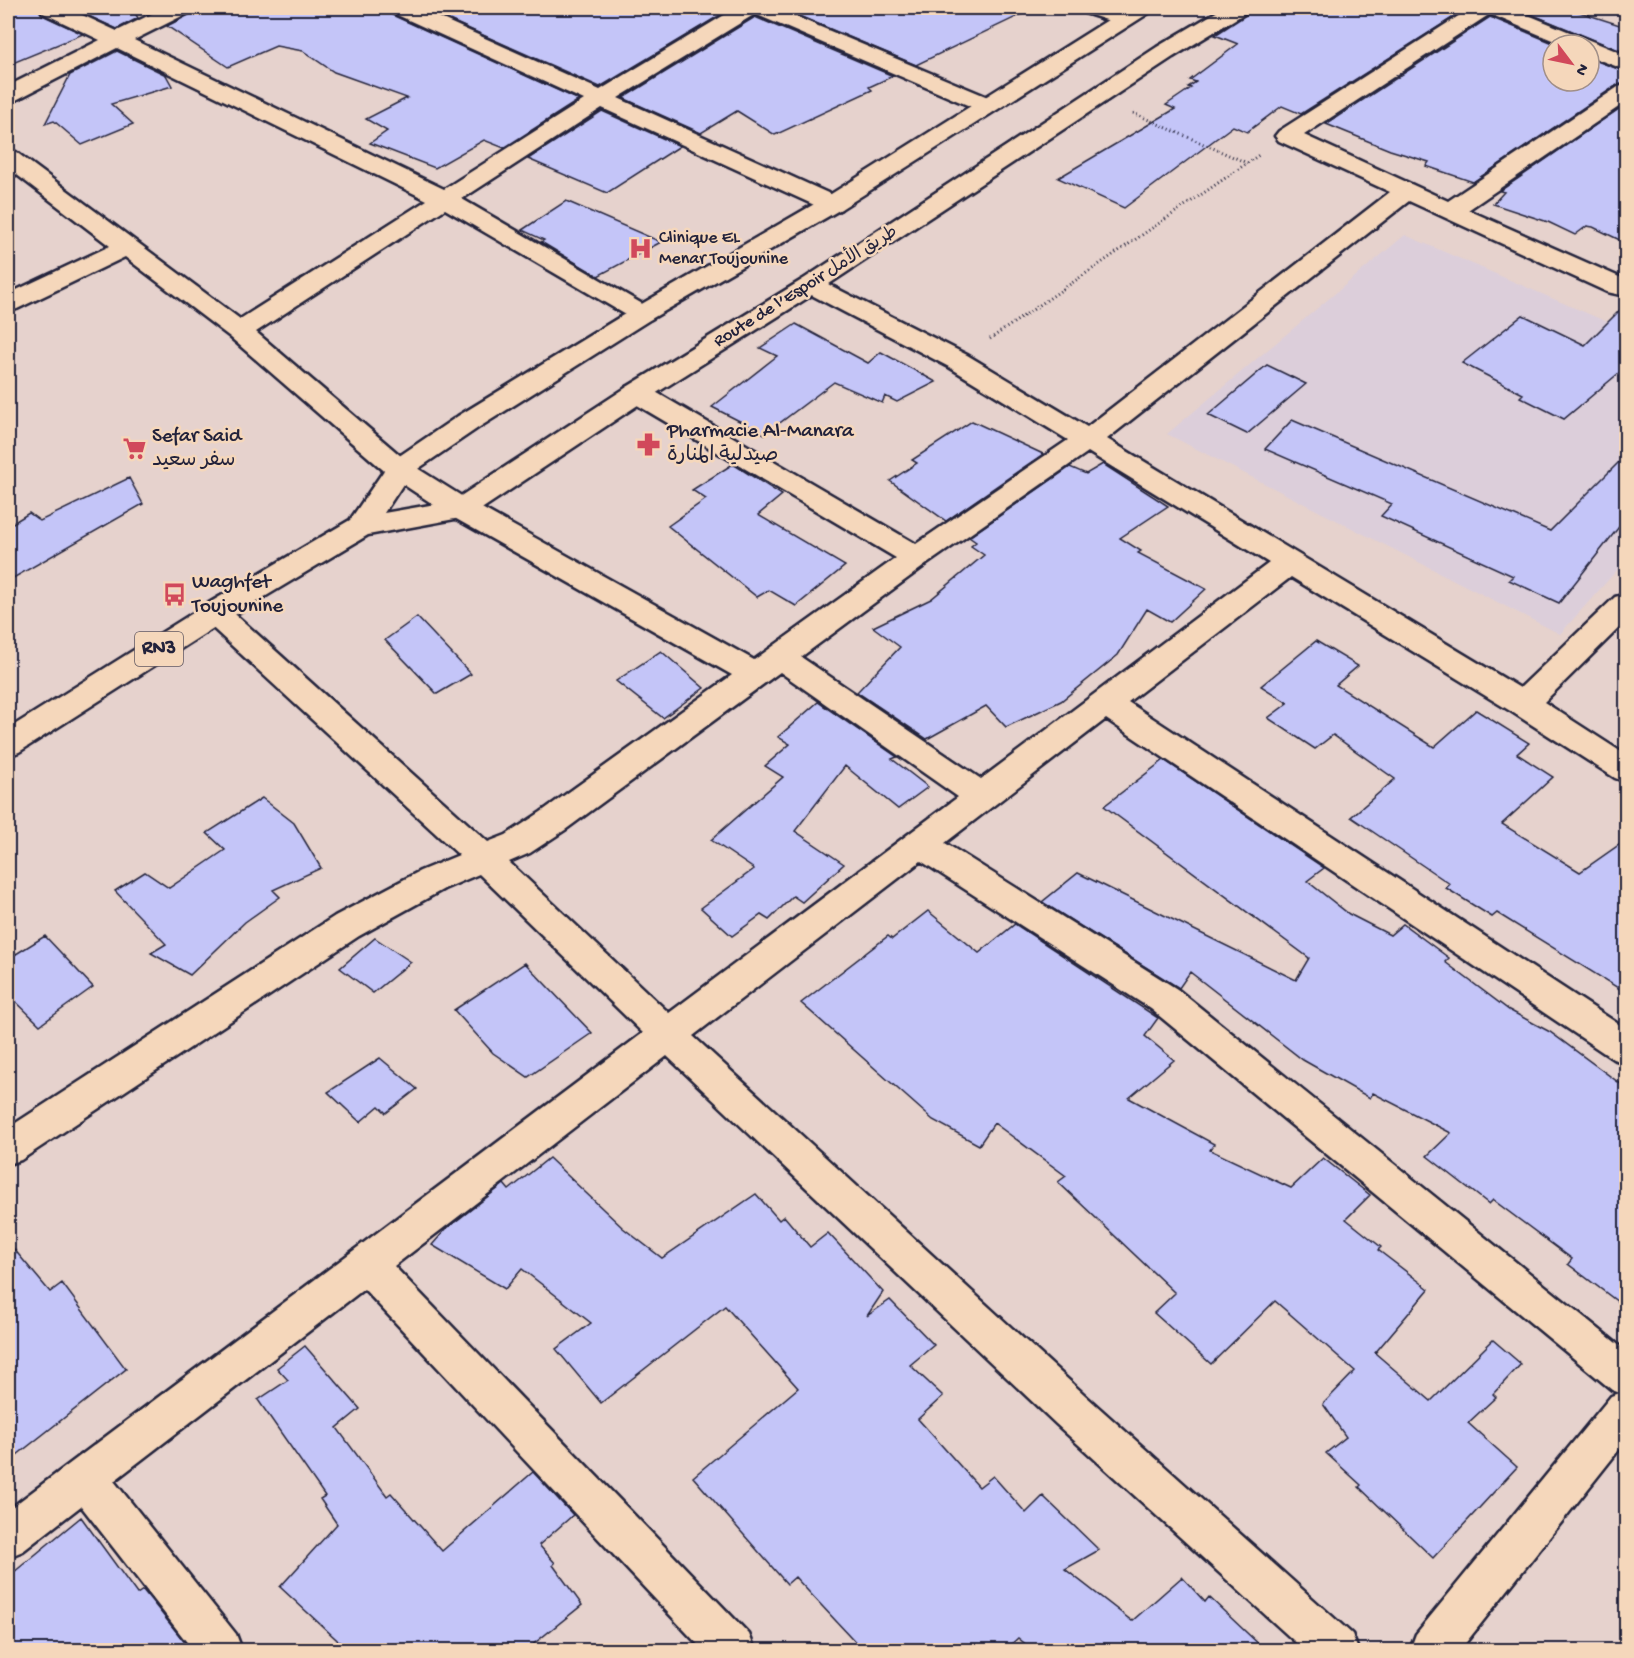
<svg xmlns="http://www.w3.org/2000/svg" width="1634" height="1658" viewBox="0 0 1634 1658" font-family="'Gochi Hand','Playpen Sans Arabic',sans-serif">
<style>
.built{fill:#dcceda}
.building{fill:#c4c5f8;stroke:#22223b;stroke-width:1.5}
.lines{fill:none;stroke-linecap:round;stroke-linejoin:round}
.minor-casing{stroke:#22223b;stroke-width:5}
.trunk-casing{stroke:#22223b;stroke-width:5}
.path{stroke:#22223b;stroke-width:3;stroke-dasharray:1 3;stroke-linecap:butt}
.minor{fill:#f5d7bb;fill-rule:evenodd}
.trunk{fill:#f5d7bb;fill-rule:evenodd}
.labels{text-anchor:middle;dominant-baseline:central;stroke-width:5;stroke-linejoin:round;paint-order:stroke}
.far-poi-label{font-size:18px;fill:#22223b;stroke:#f5d7bb;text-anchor:start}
.far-street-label{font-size:18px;fill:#22223b;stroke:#f5d7bb}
.shield{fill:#f5d7bb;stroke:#615861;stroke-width:1.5}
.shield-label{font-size:20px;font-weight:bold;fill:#22223b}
.poi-label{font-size:21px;fill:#22223b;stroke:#f5d7bb;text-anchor:start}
</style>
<rect width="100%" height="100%" fill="#e6d2cd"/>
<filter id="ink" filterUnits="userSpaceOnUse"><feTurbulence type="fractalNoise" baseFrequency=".0167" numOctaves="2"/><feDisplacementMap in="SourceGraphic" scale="12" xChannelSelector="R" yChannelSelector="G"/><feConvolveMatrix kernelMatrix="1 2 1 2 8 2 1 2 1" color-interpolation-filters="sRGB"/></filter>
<g filter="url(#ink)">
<path class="built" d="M1405 235 1626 330V560L1560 634 1167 434Z"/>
<path class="building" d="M8 8H38L42 15 83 34 8 65Z
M71 8H160L148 13 142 10 135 13 138 18 117 29Z
M192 8H389L392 15 579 100 504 148 484 140 435 168 370 143 387 131 366 119 407 98 334 72 303 51 276 46 228 67 167 26 189 15Z
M422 8H732L600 87Z
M780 8H1035L916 65Z
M1251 8H1468L1301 114 1282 106 1247 132 1233 126 1124 208 1058 178 1175 109 1166 105 1191 88 1188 87 1196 82 1190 80 1238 44 1215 35 1246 15Z
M1516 8H1567L1626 27V53Z
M755 17 893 76 869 87 872 90 775 135 737 111 701 133 623 98Z
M1490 17 1558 45H1553V81H1589V58L1626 72V83L1617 85 1473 182 1426 166 1429 162 1390 150 1326 124Z
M117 51 166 75 172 86 111 104 133 124 82 145 54 121 45 124 70 75Z
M1626 104V243L1593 227 1587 226 1575 235 1548 222 1493 204 1504 192 1500 191Z
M602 111 680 146 607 193 528 159Z
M566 201 661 242 598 276 541 242 544 240 522 230Z
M1626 304V367L1564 419 1520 397 1523 394 1462 363 1523 315 1585 345Z
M796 324 868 363 881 352 936 382 897 402 885 396 882 403 834 382 765 434 712 407 777 356 760 348Z
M1267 365 1306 384 1247 434 1208 415Z
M1292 420 1550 531 1626 455V518L1559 603 1509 580 1513 576 1381 516 1392 504 1265 449Z
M972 421 1043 454 946 521 890 481 917 463 912 460Z
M733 464 782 495 758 515 845 566 796 606 769 590 757 597 668 526 706 499 692 490Z
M1103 464 1168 506 1120 538 1141 551 1138 553 1206 589 1170 622 1147 609 1118 655 1061 701 1006 727 986 706 927 739 857 692 900 647 873 627 931 599 984 555 971 546 976 542 969 537 1070 467 1086 474Z
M129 478 143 504 8 581V526L29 513 40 521Z
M417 617 471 674 437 694 385 640Z
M1316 641 1358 666 1336 685 1434 747 1476 710 1529 743 1517 754 1553 777 1502 824 1580 872 1626 840V993L1497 913 1492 917 1446 888 1450 884 1351 817 1395 779 1333 735 1315 749 1268 718 1288 703 1261 686Z
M661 651 704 688 663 718 616 681Z
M818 702 897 757 892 759 928 787 898 809 845 766 795 831 844 864 802 902 793 896 769 920 761 915 732 936 701 908 754 869 711 840 783 777 765 766 790 744 778 737Z
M1164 760 1324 868 1307 881 1349 914 1390 935 1403 924 1449 958 1445 962 1509 1010 1550 1032 1626 1088V1308L1568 1264 1572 1259 1493 1200 1489 1204 1427 1156 1451 1133 1373 1093 1370 1098 1303 1060 1190 972 1179 988 1042 902 1078 873 1296 980 1309 958 1104 806Z
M262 798 294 823 321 868 273 890 280 897 245 922 190 975 151 953 166 944 115 891 145 872 169 888 225 850 207 833Z
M928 911 979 953 1015 924 1158 1018 1145 1036 1174 1060 1129 1098 1214 1144 1210 1150 1291 1188 1323 1158 1370 1195 1346 1219 1381 1247 1378 1250 1429 1289 1375 1353 1431 1401 1493 1340 1521 1364 1493 1394 1496 1397 1468 1423 1517 1467 1433 1558 1359 1487 1361 1485 1326 1453 1346 1437 1323 1404 1355 1371 1275 1301 1211 1364 1154 1313 1175 1293 1058 1182 1066 1176 994 1123 979 1145 933 1120 801 1003 888 936 892 939Z
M45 936 93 987 40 1025 8 994V959Z
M375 938 411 962 373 993 340 968Z
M525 963 592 1033 528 1077 493 1053 454 1010Z
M380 1058 417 1089 386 1113 379 1106 360 1122 328 1092Z
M549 1158 623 1228 662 1258 756 1194 779 1220 784 1216 810 1247 828 1233 883 1292 867 1316 890 1300 934 1345 910 1365 943 1396 918 1419 979 1487 993 1476 1026 1513 1043 1496 1099 1550 1065 1569 1132 1621 1182 1577 1205 1602 1209 1597 1265 1650H1033L1018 1638 1005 1650H863L795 1577 787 1584 693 1477 798 1388 725 1306 601 1403 556 1349 591 1323 522 1269 505 1289 432 1245 446 1229 504 1184 509 1190Z
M8 1242 50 1292 62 1283 126 1369 8 1462Z
M305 1346 360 1409 337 1428 387 1496 391 1493 442 1551 533 1472 573 1515 539 1545 555 1563 553 1565 582 1605 526 1650H348L280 1587 337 1524 320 1499 325 1496 258 1400 288 1380 277 1368Z
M81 1517 137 1594 143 1590 191 1650H8V1577Z"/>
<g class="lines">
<defs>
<path id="minor" d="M40 8H67L117 31 164 8H190L188 13 134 40 444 189 584 100 393 13 391 8H418L600 90 736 8H775L995 100 998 105 995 110 987 112 979 110 755 14 618 98 841 199 844 204 841 209 832 211 823 209 602 108 462 199 651 309 655 314 651 319 642 322 633 319 445 209 256 332 409 463 471 502 754 660 896 558 627 399 624 393 627 387 637 385 647 387 916 544 1068 440 949 367 802 290 798 285 802 280 811 277 820 280 967 355 1087 427 1390 192 1279 141 1275 136 1279 131 1471 8H1511L1626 55V70L1589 56V45H1564L1490 14 1304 135 1448 201 1618 87 1626 85V102L1468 210 1626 280V296L1607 292 1409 201 1107 439 1520 688 1615 597 1626 594V621L1544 702 1626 755V782L1615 778 1512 712 1291 577 1128 702 1626 1029V1063L1613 1059 1106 719 945 843 1177 989 1626 1351V1441L1460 1650H1410L1416 1634 1611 1396 1620 1393 1612 1390 1151 1009 921 861 693 1036 1086 1396 1352 1634 1358 1650H1304L1056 1424 667 1056 394 1266 749 1634 755 1650H703L364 1289 114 1481 236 1634 242 1650H193L81 1506 23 1551 8 1557V1510L643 1033 479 874 444 889 359 936 21 1160 8 1164V1128L335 916 420 871 459 855 204 620 200 613 204 606 215 603 226 606 488 842 506 835 541 812 732 675 451 516 389 475 230 337 125 257 17 309 8 312V294L110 246 8 168V150L16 152 240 319 427 200 117 48 16 100 8 102V86L100 40 43 13ZM1088 452 1269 563 981 779 801 657 927 564ZM780 672 958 797 669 1013 509 862 530 853 565 830Z
M1082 8C1097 6 1123 4 1133 18L1130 23 1122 25 1085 13Z"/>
<path id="trunk" d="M1127 8H1152L1149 13 841 209 651 319 478 428 409 475 384 513 453 501 627 387 802 280 1157 47 1223 8H1248L1245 13 1173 57 820 290 647 399 471 516 368 535 226 620 19 752 8 756V729L204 606 350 520 389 463 458 416 633 309 823 199Z"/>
</defs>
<use href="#minor" class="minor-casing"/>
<use href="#trunk" class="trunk-casing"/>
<path class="path" d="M1133 113 1247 163
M990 339 1259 155"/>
<use href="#minor" class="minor"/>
<use href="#trunk" class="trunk"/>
</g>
</g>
<defs>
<symbol id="hospital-bare" viewBox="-9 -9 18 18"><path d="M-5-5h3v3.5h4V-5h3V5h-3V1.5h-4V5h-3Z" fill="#d1495b" stroke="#f5d7bb" stroke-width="2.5" paint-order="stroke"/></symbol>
<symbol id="pharmacy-bare" viewBox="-9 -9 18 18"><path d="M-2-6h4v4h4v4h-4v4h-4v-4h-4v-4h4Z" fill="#d1495b" stroke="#f5d7bb" stroke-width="2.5" paint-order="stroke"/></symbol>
<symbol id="supermarket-bare" viewBox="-9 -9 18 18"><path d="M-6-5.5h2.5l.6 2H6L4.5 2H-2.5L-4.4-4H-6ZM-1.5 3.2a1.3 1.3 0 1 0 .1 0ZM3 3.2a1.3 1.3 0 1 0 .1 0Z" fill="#d1495b" stroke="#f5d7bb" stroke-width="2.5" paint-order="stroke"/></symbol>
<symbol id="bus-bare" viewBox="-9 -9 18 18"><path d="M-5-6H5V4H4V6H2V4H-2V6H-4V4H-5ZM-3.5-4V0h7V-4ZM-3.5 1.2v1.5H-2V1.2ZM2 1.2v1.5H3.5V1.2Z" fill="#d1495b" stroke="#f5d7bb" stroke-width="2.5" paint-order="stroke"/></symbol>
</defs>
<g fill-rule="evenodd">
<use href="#hospital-bare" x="624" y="232" width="33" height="33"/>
<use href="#pharmacy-bare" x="632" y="428" width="33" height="33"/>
<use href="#supermarket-bare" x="118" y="432" width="33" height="33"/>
<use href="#bus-bare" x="158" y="578" width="33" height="33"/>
</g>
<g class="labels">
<g class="far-poi-label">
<text x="659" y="238">Clinique EL<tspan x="659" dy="21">Menar Toujounine</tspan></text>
</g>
<g class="far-street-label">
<text transform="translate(806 287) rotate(-32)">Route de l’Espoir طريق الأمل</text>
</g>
<rect class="shield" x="135" y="632" width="48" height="34" rx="4.5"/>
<g class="shield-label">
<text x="159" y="649">RN3</text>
</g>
<g class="poi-label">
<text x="667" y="432">Pharmacie Al-Manara<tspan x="667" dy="24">صيدلية المنارة</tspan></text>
<text x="152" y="437">Sefar Said<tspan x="152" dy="24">سفر سعيد</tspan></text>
<text x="192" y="583">Waghfet<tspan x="192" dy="24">Toujounine</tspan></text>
</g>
</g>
<rect width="1634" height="1658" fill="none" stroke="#f5d7bb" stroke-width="30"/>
<rect x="15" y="15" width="1604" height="1628" fill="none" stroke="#22223b" stroke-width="2" filter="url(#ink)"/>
<g transform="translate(1571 63) rotate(122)"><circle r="28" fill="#f5d7bb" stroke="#a18f88" stroke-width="1.5"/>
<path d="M0-4.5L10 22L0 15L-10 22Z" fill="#d1495b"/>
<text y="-9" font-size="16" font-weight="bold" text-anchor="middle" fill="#22223b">N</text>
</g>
</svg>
